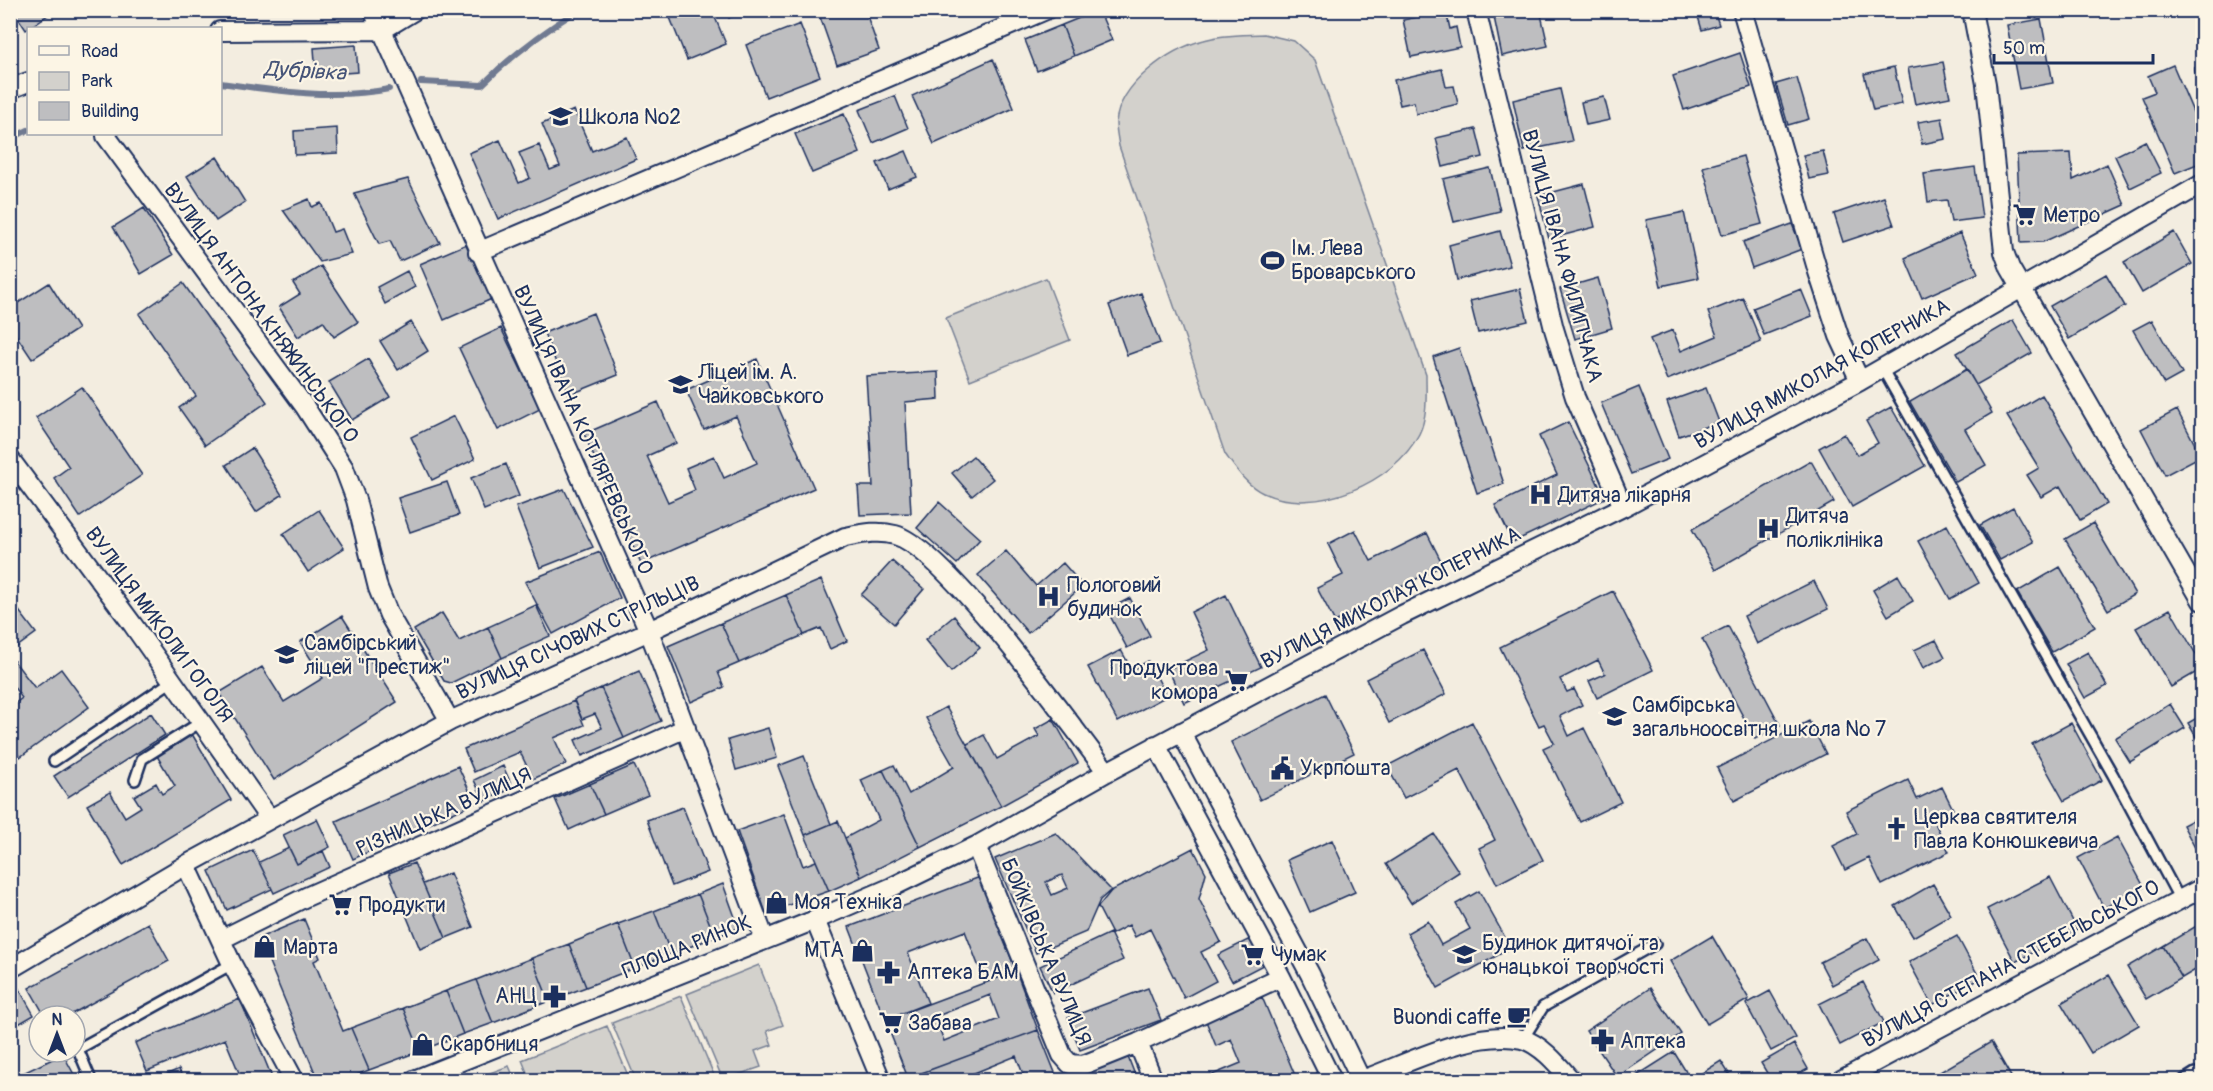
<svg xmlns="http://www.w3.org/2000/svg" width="2213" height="1091" viewBox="0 0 2213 1091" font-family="Pangolin,sans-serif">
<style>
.green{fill:#d3d1cc;stroke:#778095;stroke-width:1.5}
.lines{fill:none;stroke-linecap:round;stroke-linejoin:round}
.stream{stroke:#707a91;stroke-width:6}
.building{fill:#bebec0;stroke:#1b2f5e;stroke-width:1.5;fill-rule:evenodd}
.lane-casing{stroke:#1b2f5e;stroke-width:14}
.street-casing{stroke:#1b2f5e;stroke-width:22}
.lane{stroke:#fcf5e5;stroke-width:9}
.street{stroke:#fcf5e5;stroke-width:18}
.labels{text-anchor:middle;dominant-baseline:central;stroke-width:4.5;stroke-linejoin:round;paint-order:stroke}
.poi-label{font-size:21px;fill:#1b2f5e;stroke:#fcf5e5;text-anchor:start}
.street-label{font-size:21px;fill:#1b2f5e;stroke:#fcf5e5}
.water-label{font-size:22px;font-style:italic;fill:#465478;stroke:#fcf5e5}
</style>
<rect width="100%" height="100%" fill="#f3ede0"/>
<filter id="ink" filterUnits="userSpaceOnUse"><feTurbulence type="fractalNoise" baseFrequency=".0167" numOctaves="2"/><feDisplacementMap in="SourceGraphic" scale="12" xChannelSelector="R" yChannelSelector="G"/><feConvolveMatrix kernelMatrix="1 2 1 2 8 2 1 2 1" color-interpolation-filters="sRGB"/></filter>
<g filter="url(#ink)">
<path class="green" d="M1264 34 1294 41 1315 60 1426 375C1426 394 1428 416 1419 434 1394 483 1315 517 1263 493 1246 485 1236 469 1225 454L1119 146C1118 139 1116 130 1116 123 1119 84 1169 49 1204 40 1223 34 1245 35 1264 34Z
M1046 278 1070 340 970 380 946 318Z
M759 965 783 1025 767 1031 772 1045 755 1051 761 1067 723 1080 687 994Z
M681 996 716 1080H636L612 1023Z
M607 1026 630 1080H530L522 1060Z
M509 1066 515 1080H471Z"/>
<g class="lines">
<path class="stream" d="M421 82 482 85C511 56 543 32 578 10
M220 83C275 91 335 100 389 89
M10 139 28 130"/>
</g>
<path class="building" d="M13 10H55L26 30Z
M667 10H712L726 44 687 60Z
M726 10H746L729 18Z
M839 10H865L879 50 837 65 820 17Z
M931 10H954L935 19Z
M1099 10 1112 40 1074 56 1062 25Z
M1524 10H1540L1548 46 1502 56 1494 17Z
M1696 10H1714L1719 25 1702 30Z
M1446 11 1450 29 1456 27 1460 47 1411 57 1403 20Z
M2041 19 2053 83 2019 89 2007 25Z
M800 24 820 76 766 97 746 45Z
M1062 25 1074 56 1037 71 1025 40Z
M356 45 358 72 316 75 314 48Z
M1740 53 1751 87 1684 110 1673 76Z
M993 59 1014 108 934 144 912 96Z
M1943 62 1950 97 1915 104 1908 68Z
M2173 65 2202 133V162L2175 173 2142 97 2155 92 2148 76Z
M2202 66V96L2194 68Z
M1894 67 1902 104 1873 110 1864 74Z
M1442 69 1446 87 1454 86 1458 104 1416 114 1414 102 1400 105 1394 80Z
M1797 78 1809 119 1788 125 1776 84Z
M1560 89 1572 141 1524 151 1513 100Z
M895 96 908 128 873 143 859 110Z
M1604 97 1610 120 1586 125 1581 102Z
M574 110 592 151 627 137 636 159 498 219 469 153 500 140 519 183 530 178 519 153 539 145 550 170 560 166 542 124Z
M844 114 860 153 812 173 795 134Z
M1942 118 1946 139 1922 144 1918 122Z
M337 128 338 153 295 155 294 131Z
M1476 129 1483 157 1443 167 1436 138Z
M2145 141 2161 173 2130 188 2115 156Z
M906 151 917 177 888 189 877 163Z
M1823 151 1829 175 1809 179 1803 155Z
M2071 153 2073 180 2107 164 2125 205 2043 242 2021 243 2017 155Z
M1743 156 1762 224 1722 235 1703 167Z
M217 157 245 202 216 221 187 176Z
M1975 167 1982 218 1951 222 1947 200 1928 202 1924 174Z
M1490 168 1500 211 1454 222 1443 179Z
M408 179 440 243 400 261 390 241 379 244 354 193Z
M1584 184 1595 227 1549 239 1538 196Z
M1884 197 1894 225 1843 242 1834 214Z
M309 199 312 207 321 203 333 232 342 229 352 254 320 262 283 210Z
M144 208 173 255 141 274 113 227Z
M1684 212 1698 278 1661 286 1646 220Z
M1792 224 1802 249 1752 268 1743 242Z
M1500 231 1510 266 1457 280 1449 245Z
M2174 232 2192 264 2142 293 2124 262Z
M1960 233 1978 273 1922 298 1905 258Z
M469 243 494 298 444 320 420 264Z
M321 266 358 322 334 337 323 321 298 337 279 307 300 294 293 283Z
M407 271 415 287 385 304 377 287Z
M2106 274 2125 306 2069 339 2050 306Z
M1598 278 1612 328 1575 339 1560 289Z
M49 283 78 329 32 359 10 326V308Z
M183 283 267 402 205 445 179 408 196 396 139 314Z
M1520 289 1528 321 1478 333 1470 301Z
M1801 289 1812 316 1764 335 1753 308Z
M1141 293 1160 343 1127 355 1109 305Z
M1743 298 1761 342 1667 380 1650 339 1673 330 1681 351 1717 336 1708 312Z
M593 313 618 375 569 395 544 333Z
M2013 320 2032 353 1976 385 1957 353Z
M2152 320 2182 374 2164 384 2133 330Z
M411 322 428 351 398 370 380 341Z
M501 328 540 409 498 430 459 348Z
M1459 348 1504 484 1477 493 1433 357Z
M368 359 390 397 352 420 329 382Z
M757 359 814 488 641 564 584 434 658 402 676 443 647 456 668 502 695 490 686 468 714 456 724 478 757 463 736 416 704 430 686 390Z
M1967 369 1992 413 1965 429 1986 465 1956 482 1910 402Z
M938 372 939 399 905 402 911 513 860 515 858 486H873L866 376Z
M82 387 142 475 80 517 54 478 69 467 36 418Z
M1639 387 1668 459 1631 474 1601 403Z
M1706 388 1719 422 1679 436 1667 402Z
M2042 395 2107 504 2080 520 2060 486 2041 497 2027 475 2039 468 2007 416Z
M1891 407 1925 466 1852 507 1819 448 1844 434 1857 455 1878 443 1866 421Z
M2177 410 2201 456 2165 475 2141 429Z
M454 416 475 459 432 480 411 437Z
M1568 422 1605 498 1513 542 1495 505 1557 475 1539 436Z
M252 448 282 495 256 512 226 465Z
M973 456 993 479 972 496 952 473Z
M1811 461 1834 502 1715 570 1692 529Z
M506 464 519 496 484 510 471 478Z
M447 482 459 515 410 532 398 498Z
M564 489 593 547 540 568 516 507Z
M939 502 980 539 957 564 917 528Z
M2013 507 2033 542 2000 560 1980 525Z
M319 510 344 548 308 572 283 534Z
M2093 523 2135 594 2108 610 2065 539Z
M1947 525 1979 583 1950 599 1918 541Z
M1355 530 1371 561 1427 533 1443 565 1335 622 1317 588 1343 575 1328 544Z
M1006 551 1036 586 1063 563 1083 586 1028 633 978 575Z
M600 552 620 598 553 634 525 582Z
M892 561 924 589 894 624 861 595Z
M2060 567 2095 627 2052 652 2017 592Z
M1898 575 1913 601 1888 616 1873 590Z
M821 580 847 641 830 649 821 628 804 635 786 595Z
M1814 581 1828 609 1757 644 1744 616Z
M1613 591 1653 670 1597 698 1589 681 1605 674 1598 660 1560 679 1567 692 1574 689 1582 705 1560 716 1569 736 1584 728 1621 802 1580 822 1543 748 1554 743 1544 724 1539 726 1500 647Z
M786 595 804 635 739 663 721 623Z
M1226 595 1261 667 1184 703 1168 669 1209 650 1191 612Z
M1130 598 1150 636 1127 648 1107 610Z
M10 599 36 633 10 652Z
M536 605 550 636 502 658 488 627Z
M2170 609 2202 665V669L2171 687 2136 628Z
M442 613 459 641 488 627 502 658 451 683 444 681 414 630Z
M342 616 397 702 274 780 219 693 262 667 284 702 323 678 300 642Z
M954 616 980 648 951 672 925 640Z
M721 623 739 663 718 672 724 687 691 702 668 646Z
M1728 626 1780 725 1755 739 1702 639Z
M1936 640 1945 657 1923 668 1914 650Z
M1121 650 1132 670 1148 661 1167 696 1118 722 1088 667Z
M1423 650 1446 694 1389 723 1366 679Z
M2088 652 2107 686 2085 698 2066 664Z
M10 656 35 688 61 669 89 707 20 757 10 744V707L22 698 10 682Z
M639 671 661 721 624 738 601 688Z
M601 688 624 738 582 756 575 740 602 728 595 714 582 719 574 700Z
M1325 694 1354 753 1260 800 1231 742Z
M574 701 584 725 554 738 566 764 533 779 520 752 474 772 464 749Z
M2170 704 2185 728 2130 762 2115 738Z
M946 707 1001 806 920 847 883 770 894 765 909 794 954 767 926 718Z
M151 713 165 735 68 797 54 776Z
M2202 715V747L2188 723Z
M1053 719 1078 763 1001 806 967 744 984 735 997 759 1039 736 1035 729Z
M1809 721 1826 754 1734 801 1717 768Z
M1472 722 1543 860 1497 884 1479 848 1495 840 1459 770 1404 798 1387 766Z
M2071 723 2102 780 2064 801 2032 744Z
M768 728 777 758 736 770 728 740Z
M192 734 231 800 123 865 87 805 110 792 125 817 141 807 134 796 156 783 162 794 175 786 157 756Z
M804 756 831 824 805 835 778 766Z
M634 765 648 795 604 814 590 784Z
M458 766 475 803 353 859 336 821Z
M503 766 513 788 484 801 474 780Z
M883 770 920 847 861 877 845 838 879 820 861 780Z
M1908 780 1917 799 1942 787 1956 815 1936 825 1949 852 1882 885 1869 858 1845 870 1833 846 1857 834 1846 811Z
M590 784 604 814 569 830 555 799Z
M683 807 708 872 672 886 647 820Z
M784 814 803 866 816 861 829 891 766 913 737 831Z
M2202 815V861L2183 825Z
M317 819 330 847 297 864 283 835Z
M838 821 861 877 829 891 805 835Z
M1056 833 1111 890 1100 900 1086 932 1036 953 995 859ZM1062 875 1068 888 1052 895 1046 882Z
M1434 834 1459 872 1411 903 1386 864Z
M2117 837 2144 887 2104 908 2078 858Z
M1332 840 1355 892 1310 912 1287 860Z
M289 848 297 864 323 851 330 867 274 893 259 862Z
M1193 848 1206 873 1199 899 1221 942 1201 952 1216 981 1184 998 1150 929 1135 937 1129 925 1112 934 1098 907 1111 891Z
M253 850 272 889 227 910 209 871Z
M414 863 446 938 420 949 389 873Z
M450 873 473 927 446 938 423 884Z
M980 877 1016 971 985 983 965 931 908 953 928 1003 885 1020 849 927Z
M2050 877 2077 929 2015 962 1987 909Z
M723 884 739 928 715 937 698 894Z
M1933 884 1951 915 1913 937 1895 906Z
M1479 891 1511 948 1438 988 1407 933 1428 921 1441 945 1470 929 1456 904Z
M698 894 715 937 671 954 654 911Z
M654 911 671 954 635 968 618 924Z
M304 919 320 958 314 961 343 1031 351 1028 369 1070 344 1080H318L259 938Z
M148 923 169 961 68 1016H45L29 988Z
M618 924 635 968 586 987 569 944Z
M2198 925 2202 933V966L2182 978 2163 946Z
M1110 933 1123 960 1053 993 1040 966Z
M1712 936 1749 999 1707 1024 1670 961Z
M1957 936 1980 979 1932 1005 1909 962Z
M1867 938 1879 960 1832 985 1820 962Z
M1250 939 1263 965 1232 981 1218 955Z
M569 944 586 987 549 1001 532 958Z
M2163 946 2182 978 2146 999 2127 967Z
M532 958 549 1001 493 1023 476 980Z
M1016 971 1038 1030 908 1078 885 1020ZM990 995 999 1019 944 1041 935 1017Z
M2109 975 2139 1025 2091 1053 2061 1003Z
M476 980 493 1023 463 1034 446 991Z
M1863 982 1884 1022 1840 1045 1819 1004Z
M18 987 34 1015 10 1029V992Z
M1148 988 1161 1020 1080 1050 1068 1018Z
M1650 988 1681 1034 1617 1077 1586 1031Z
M446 991 463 1034 420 1051 403 1008Z
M1770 991 1796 1038 1771 1051 1746 1004Z
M1262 997 1297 1080H1200L1241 1063 1231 1039 1216 1046 1206 1021Z
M240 999 273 1080H242L225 1039 147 1071 135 1043Z
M403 1008 420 1051 369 1070 351 1028Z
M1038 1030 1058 1080H1020L1025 1079 1016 1056 962 1078 963 1080H909L908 1078Z
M1991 1042 2013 1080H1945L1940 1072Z
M1794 1044 1808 1069 1788 1080H1771L1761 1063Z
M1674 1052 1691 1080 1721 1061 1733 1080H1630Z
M63 1054 77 1080H25L21 1074Z
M1128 1057 1137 1080H1068Z
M179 1069 183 1080H154Z"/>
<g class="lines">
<defs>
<path id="lane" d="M1882 368 2113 775 2180 900
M54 761 172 681
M135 780 142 759 201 722
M1523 1039 1543 1007 1655 944
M91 1080 78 1049 232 964
M2184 1080 2195 1073"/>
<path id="street" d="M373 10 649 631 765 940
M1476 10 1554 329 1575 397 1623 507
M1742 10 1818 272 1839 336 1860 381
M1972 10 1986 84 2004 252 2010 268 2202 601
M220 31 382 30 415 10
M10 89 28 82
M106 136 305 407 344 468 356 500 378 588 389 615 450 721
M478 252 1046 10
M10 459 133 625 269 818
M1181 732 1310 974 1361 1080
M1156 745 1281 977 1332 1080
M976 846 1062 1055 1070 1064 1083 1065 1138 1043 1281 977
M186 865 232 964 294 1080
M815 920 892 887 976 846 1107 772 1402 615 1623 507 1860 381 2202 184
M222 939 306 897 686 728
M10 969 186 865 450 721 649 631 845 537C861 534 878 530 895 535 945 549 1070 724 1107 772
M1138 1043 1153 1080
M414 1080 815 920 881 1080
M1362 1080C1407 1064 1474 1028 1522 1039 1541 1044 1559 1066 1571 1080
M1841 1080 2202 888"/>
</defs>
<use href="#lane" class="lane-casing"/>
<use href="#street" class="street-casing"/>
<use href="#lane" class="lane"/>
<use href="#street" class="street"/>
</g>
</g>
<defs>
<symbol id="school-bare" viewBox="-9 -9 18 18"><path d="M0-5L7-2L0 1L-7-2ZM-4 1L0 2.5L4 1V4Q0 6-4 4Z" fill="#1b2f5e" stroke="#fcf5e5" stroke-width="2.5" paint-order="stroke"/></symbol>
<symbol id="supermarket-bare" viewBox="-9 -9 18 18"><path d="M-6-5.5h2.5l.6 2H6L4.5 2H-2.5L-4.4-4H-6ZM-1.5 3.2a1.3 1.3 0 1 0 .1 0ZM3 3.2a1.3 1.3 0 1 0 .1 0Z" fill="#1b2f5e" stroke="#fcf5e5" stroke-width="2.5" paint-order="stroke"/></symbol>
<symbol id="stadium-bare" viewBox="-9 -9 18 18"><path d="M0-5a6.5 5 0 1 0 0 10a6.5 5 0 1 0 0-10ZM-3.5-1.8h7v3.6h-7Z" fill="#1b2f5e" stroke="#fcf5e5" stroke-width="2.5" paint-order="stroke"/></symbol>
<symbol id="hospital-bare" viewBox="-9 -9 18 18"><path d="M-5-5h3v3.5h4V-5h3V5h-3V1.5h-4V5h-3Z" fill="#1b2f5e" stroke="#fcf5e5" stroke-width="2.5" paint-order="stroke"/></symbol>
<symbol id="civic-bare" viewBox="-9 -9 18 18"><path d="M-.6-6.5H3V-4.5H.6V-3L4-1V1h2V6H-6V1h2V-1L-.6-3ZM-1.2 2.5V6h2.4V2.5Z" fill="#1b2f5e" stroke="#fcf5e5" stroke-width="2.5" paint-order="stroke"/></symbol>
<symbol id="church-bare" viewBox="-9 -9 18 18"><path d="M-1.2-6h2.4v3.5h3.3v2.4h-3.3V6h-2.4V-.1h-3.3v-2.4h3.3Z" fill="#1b2f5e" stroke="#fcf5e5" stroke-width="2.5" paint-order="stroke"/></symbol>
<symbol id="shop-bare" viewBox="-9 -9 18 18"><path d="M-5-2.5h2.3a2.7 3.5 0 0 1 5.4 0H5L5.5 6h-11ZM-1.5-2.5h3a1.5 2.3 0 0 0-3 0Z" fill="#1b2f5e" stroke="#fcf5e5" stroke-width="2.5" paint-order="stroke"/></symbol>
<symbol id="pharmacy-bare" viewBox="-9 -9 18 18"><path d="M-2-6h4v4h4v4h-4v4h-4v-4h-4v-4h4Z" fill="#1b2f5e" stroke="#fcf5e5" stroke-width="2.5" paint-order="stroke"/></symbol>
<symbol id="cafe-bare" viewBox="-9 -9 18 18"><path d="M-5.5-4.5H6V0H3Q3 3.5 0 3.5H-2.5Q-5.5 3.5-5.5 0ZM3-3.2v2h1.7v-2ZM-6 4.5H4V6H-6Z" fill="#1b2f5e" stroke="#fcf5e5" stroke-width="2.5" paint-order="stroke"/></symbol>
</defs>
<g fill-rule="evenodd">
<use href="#school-bare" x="544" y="100" width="33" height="33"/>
<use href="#supermarket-bare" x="2008" y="198" width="33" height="33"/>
<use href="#stadium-bare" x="1256" y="244" width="33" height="33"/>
<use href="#school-bare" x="664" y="368" width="33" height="33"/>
<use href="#hospital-bare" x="1524" y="478" width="33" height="33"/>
<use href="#hospital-bare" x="1752" y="512" width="33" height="33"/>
<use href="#hospital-bare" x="1032" y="580" width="33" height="33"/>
<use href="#school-bare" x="270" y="638" width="33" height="33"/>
<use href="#supermarket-bare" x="1220" y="664" width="33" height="33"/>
<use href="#school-bare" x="1598" y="700" width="33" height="33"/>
<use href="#civic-bare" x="1266" y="752" width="33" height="33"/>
<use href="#church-bare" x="1880" y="812" width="33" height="33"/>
<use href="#shop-bare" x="760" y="886" width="33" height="33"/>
<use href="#supermarket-bare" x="324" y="888" width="33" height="33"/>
<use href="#shop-bare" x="248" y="930" width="33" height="33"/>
<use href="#shop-bare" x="846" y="934" width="33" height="33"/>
<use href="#supermarket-bare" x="1236" y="938" width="33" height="33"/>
<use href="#school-bare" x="1448" y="938" width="33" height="33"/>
<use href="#pharmacy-bare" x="872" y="956" width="33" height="33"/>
<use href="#pharmacy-bare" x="538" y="980" width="33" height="33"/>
<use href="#cafe-bare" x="1502" y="1000" width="33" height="33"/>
<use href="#supermarket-bare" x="874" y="1006" width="33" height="33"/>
<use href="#pharmacy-bare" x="1586" y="1024" width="33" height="33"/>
<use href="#shop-bare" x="406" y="1028" width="33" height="33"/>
</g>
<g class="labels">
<g class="poi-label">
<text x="579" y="117">Школа №2</text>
<text x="2043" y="215">Метро</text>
<text x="1291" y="248">Ім. Лева<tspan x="1291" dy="24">Броварського</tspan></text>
<text x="698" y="372">Ліцей ім. А.<tspan x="698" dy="24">Чайковського</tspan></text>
<text x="1558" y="495">Дитяча лікарня</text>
<text x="1786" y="516">Дитяча<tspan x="1786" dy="24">поліклініка</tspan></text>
<text x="1067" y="585">Пологовий<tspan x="1067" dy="24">будинок</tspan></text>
<text x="304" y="643">Самбірський<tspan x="304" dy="24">ліцей "Престиж"</tspan></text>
<text x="1218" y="668" text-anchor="end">Продуктова<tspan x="1218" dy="24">комора</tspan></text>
<text x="1632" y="705">Самбірська<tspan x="1632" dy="24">загальноосвітня школа № 7</tspan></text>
<text x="1300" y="768">Укрпошта</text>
<text x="1914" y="817">Церква святителя<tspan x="1914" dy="24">Павла Конюшкевича</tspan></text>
<text x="794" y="902">Моя Техніка</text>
<text x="359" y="905">Продукти</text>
<text x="1482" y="943">Будинок дитячої та<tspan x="1482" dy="24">юнацької творчості</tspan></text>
<text x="283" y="947">Марта</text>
<text x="844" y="950" text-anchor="end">MTA</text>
<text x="1271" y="954">Чумак</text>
<text x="907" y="972">Аптека БАМ</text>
<text x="537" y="996" text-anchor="end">АНЦ</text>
<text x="1501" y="1017" text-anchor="end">Buondi caffe</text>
<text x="908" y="1023">Забава</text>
<text x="1620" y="1041">Аптека</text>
<text x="440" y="1044">Скарбниця</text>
</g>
<g class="street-label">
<text transform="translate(1562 256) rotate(75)">ВУЛИЦЯ ІВАНА ФИЛИПЧАКА</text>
<text transform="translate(261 313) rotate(54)">ВУЛИЦЯ АНТОНА КНЯЖИНСЬКОГО</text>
<text transform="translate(1822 374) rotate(-29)">ВУЛИЦЯ МИКОЛАЯ КОПЕРНИКА</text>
<text transform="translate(583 430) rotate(66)">ВУЛИЦЯ ІВАНА КОТЛЯРЕВСЬКОГО</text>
<text transform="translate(1391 598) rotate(-27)">ВУЛИЦЯ МИКОЛАЯ КОПЕРНИКА</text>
<text transform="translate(159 625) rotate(54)">ВУЛИЦЯ МИКОЛИ ГОГОЛЯ</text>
<text transform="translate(578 638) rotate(-25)">ВУЛИЦЯ СІЧОВИХ СТРІЛЬЦІВ</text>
<text transform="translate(444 812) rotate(-24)">РІЗНИЦЬКА ВУЛИЦЯ</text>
<text transform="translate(687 947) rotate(-22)">ПЛОЩА РИНОК</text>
<text transform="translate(1046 952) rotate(67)">БОЙКІВСЬКА ВУЛИЦЯ</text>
<text transform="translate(2011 964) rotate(-28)">ВУЛИЦЯ СТЕПАНА СТЕБЕЛЬСЬКОГО</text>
</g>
<g class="water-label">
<text transform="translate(305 71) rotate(3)">Дубрівка</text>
</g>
</g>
<rect width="2213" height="1091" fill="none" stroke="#fcf5e5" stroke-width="36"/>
<rect x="18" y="18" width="2177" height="1055" fill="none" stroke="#1b2f5e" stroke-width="2" filter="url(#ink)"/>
<rect x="27" y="27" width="195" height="108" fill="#fcf5e5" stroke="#a2a6af" stroke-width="1.5"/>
<rect x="39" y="46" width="30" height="9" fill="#fcf5e5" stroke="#a2a6af" stroke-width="1.5"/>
<text x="81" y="57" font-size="18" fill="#1b2f5e">Road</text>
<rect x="39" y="72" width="30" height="18" fill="#d3d1cc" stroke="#a2a6af" stroke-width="1.5"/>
<text x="81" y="87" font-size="18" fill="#1b2f5e">Park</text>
<rect x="39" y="102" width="30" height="18" fill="#bebec0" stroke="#a2a6af" stroke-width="1.5"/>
<text x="81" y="117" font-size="18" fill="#1b2f5e">Building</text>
<g transform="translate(57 1034)"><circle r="28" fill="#fcf5e5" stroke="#a2a6af" stroke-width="1.5"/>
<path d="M0-4.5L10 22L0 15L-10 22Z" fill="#1b2f5e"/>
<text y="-9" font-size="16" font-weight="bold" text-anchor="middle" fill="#1b2f5e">N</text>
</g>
<path d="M1994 54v9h159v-9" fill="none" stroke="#1b2f5e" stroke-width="3"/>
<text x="2003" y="54" font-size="18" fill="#1b2f5e" stroke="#fcf5e5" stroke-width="4.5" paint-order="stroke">50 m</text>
</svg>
